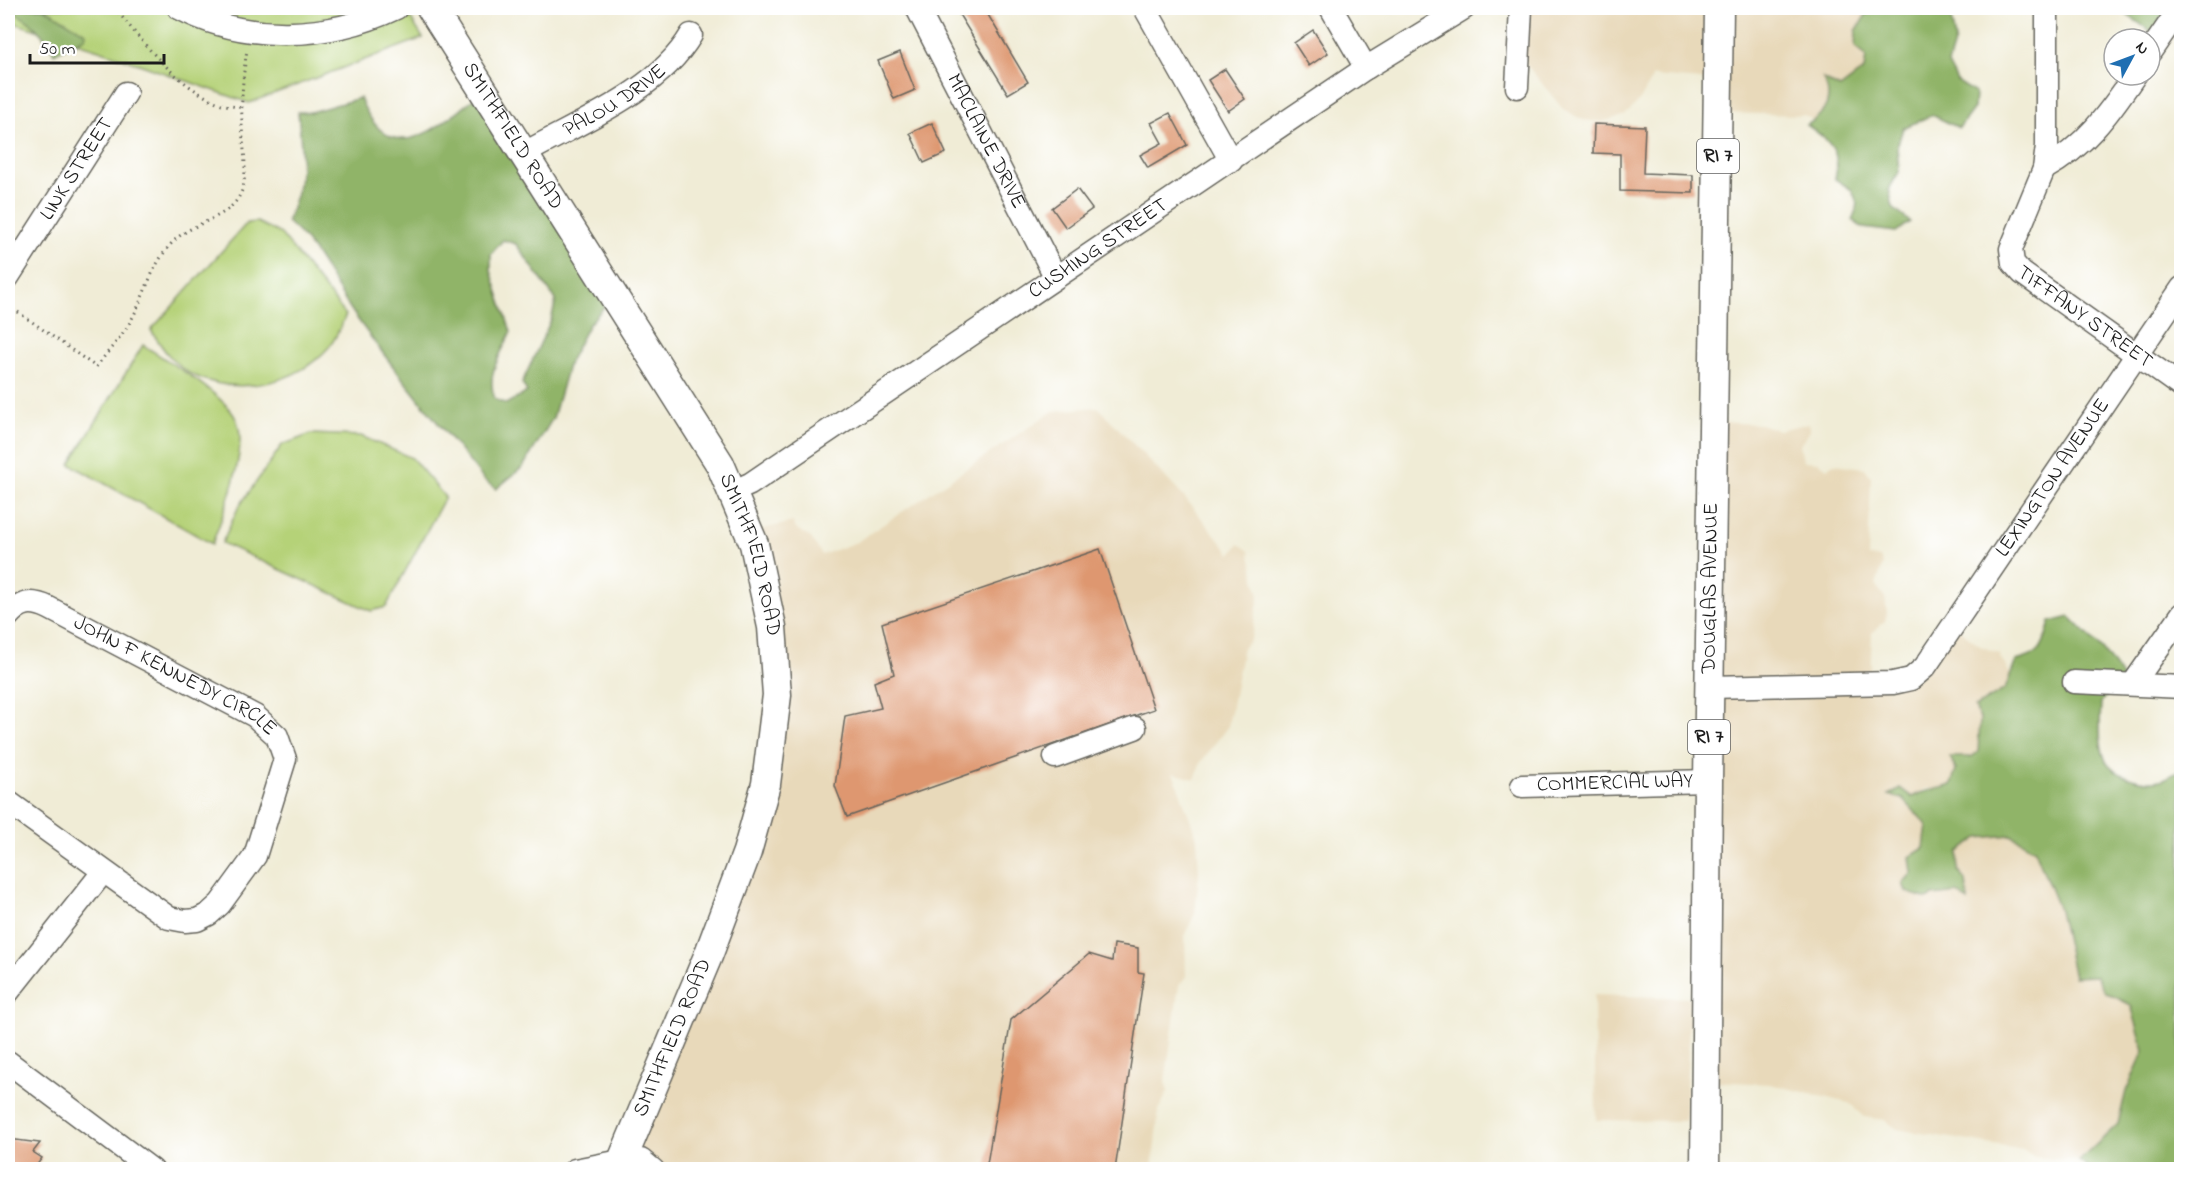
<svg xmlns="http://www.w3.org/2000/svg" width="2189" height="1177" viewBox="0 0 2189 1177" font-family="'Indie Flower',sans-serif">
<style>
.built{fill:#e8d9ba}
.green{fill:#b5d278;stroke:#68774a;stroke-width:1.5}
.forest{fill:#90b468;stroke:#566842;stroke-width:1.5;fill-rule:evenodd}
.building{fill:#de9770}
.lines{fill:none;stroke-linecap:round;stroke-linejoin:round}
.minor-casing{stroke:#66655d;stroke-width:25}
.major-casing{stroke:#66655d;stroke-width:31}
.path{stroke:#66655d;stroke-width:3;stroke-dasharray:1.5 4.5;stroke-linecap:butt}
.minor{stroke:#fff;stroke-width:22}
.major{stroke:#fff;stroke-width:28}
.labels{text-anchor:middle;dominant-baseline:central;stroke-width:5;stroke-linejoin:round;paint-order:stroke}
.shield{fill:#fff;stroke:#606060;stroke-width:1.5}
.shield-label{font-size:20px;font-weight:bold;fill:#1c1c1c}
.street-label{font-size:21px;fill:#1c1c1c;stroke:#fff}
</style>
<rect width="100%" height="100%" fill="#fff"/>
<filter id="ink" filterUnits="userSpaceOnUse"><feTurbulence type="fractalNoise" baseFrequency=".0167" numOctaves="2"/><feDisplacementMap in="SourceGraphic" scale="12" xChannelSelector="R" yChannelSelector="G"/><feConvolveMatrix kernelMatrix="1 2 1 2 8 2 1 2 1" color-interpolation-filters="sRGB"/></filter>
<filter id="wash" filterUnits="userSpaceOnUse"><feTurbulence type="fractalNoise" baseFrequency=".008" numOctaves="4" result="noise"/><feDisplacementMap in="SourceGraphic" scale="24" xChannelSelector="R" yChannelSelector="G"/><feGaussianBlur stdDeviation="1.35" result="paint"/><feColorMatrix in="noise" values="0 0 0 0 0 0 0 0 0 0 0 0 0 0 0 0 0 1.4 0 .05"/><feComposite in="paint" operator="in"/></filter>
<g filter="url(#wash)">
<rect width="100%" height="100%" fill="#f0ecd6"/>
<path class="built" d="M1514 8H1870L1856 31 1855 47 1866 56 1864 70 1840 88 1824 80 1830 91 1828 107 1814 121 1804 115 1714 113 1713 81 1653 76 1640 100 1625 115 1602 122 1583 120 1563 109 1517 53Z
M1098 407 1184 497 1231 554 1239 544 1249 551 1259 596 1251 639 1243 648 1228 726 1201 762 1195 779 1173 773 1197 838 1199 873 1195 914 1185 934 1186 977 1179 985 1165 1082 1168 1091 1159 1110 1152 1169 654 1170 629 1140 746 831 767 689 755 531 793 522 794 527 811 538 822 555 857 542 1053 411Z
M1714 422 1759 424 1779 430 1809 423 1810 430 1800 445 1803 461 1819 462 1827 468 1834 464 1865 468 1871 477 1868 557 1880 558 1883 564 1876 585 1885 598 1887 613 1885 621 1872 633 1870 678 1895 680 1957 627 1980 646 1998 653 2010 674 2005 689 1975 707 1980 719 1978 752 1956 769 1951 785 1940 790 1927 788 1912 797 1890 795 1903 799 1927 825 1924 849 1910 857 1912 873 1933 896 1957 893 1967 900 1966 880 1958 871 1959 852 1978 838 2011 835 2035 850 2059 910 2074 977 2096 976 2105 992 2131 1005 2145 1051 2126 1091 2118 1124 2079 1161 2034 1157 2024 1150 1897 1129 1885 1120 1865 1117 1849 1103 1770 1084 1713 1081Z
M1594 995 1690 998 1685 1121 1596 1120Z"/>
<path class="green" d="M8 8H404L423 38 249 103 102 51 8 21Z
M257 222 281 234 346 315C341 325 336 339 329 347 297 384 239 396 195 376 175 367 162 348 151 330L247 223Z
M143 345C166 360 225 395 236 419 250 447 223 516 212 544L70 464Z
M311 434 361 436 412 458 445 497 386 607 371 611 222 543 238 508 282 445Z"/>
<path class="forest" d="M8 8H44L86 33 85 38 54 54C48 39 24 11 8 13Z
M1870 8H1955L1951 18 1955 40 1948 64 1957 81 1975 93 1974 108 1959 128 1932 115 1903 128 1897 147 1899 172 1889 189 1893 208 1910 222 1896 232 1863 228 1852 220 1858 205 1852 190 1835 179C1842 150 1829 141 1807 125 1826 113 1834 99 1823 79L1840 88 1864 70 1866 56 1855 47 1856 31Z
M2117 8H2170L2152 32Z
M482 92 617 293 589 324 569 362 553 418 523 467 496 489 484 480C440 425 394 371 354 314 332 284 317 246 287 222 305 178 303 159 298 112H311L360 98C392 176 439 125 482 92ZM503 240 516 244 556 300 551 320 522 383 527 392 506 404 495 399C485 375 501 354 511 332L491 271V254Z
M2070 617 2102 649 2124 680 2101 702C2100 722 2098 741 2105 759 2110 775 2145 784 2160 780 2167 779 2175 773 2181 770V1169H2089L2079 1161 2118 1124 2126 1091 2144 1051 2131 1005 2105 992 2096 976 2074 977 2059 910 2035 850 2011 835 1978 838 1959 852 1958 871 1966 880 1968 901 1957 893 1933 896 1927 899 1906 892 1903 883 1912 873 1910 857 1924 848 1927 825 1903 799 1889 795 1900 788 1912 797C1930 787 1935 792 1951 785L1956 769 1950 757H1971L1978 752 1980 719 1975 707 2005 689 2016 661C2043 655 2043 646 2050 622Z"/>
<g id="blocks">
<path class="building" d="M955 8H984L1028 82 1008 94Z
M1313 30 1328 53 1309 66 1294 43Z
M900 52 915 90 894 99 878 61Z
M1225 69 1245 99 1228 111 1208 80Z
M1170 113 1187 145 1148 168 1140 155 1162 143 1151 123Z
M932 123 946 153 924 163 910 133Z
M1594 124 1645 126 1643 173 1693 175V193L1620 191V154L1593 153Z
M1077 189 1092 209 1066 228 1052 208Z
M1100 549 1154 709 847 817 835 786 845 716 881 708 874 682 894 674 882 623Z
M1114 944 1138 948V972L1144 973 1115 1170H986L1011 1020 1089 954 1112 961Z
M8 1139 40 1143 33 1152 42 1158 33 1170H8Z"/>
</g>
</g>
<g filter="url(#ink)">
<use href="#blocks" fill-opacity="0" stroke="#66655d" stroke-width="1.5"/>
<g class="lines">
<defs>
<g id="minor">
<path d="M179 8C245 43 329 40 396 8"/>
<path id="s1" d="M917 8 1055 276"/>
<path d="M1145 8 1231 161"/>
<path d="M1331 8 1366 68"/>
<path id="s2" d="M2047 8V146L2044 169 2011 249 2013 263 2022 273 2182 387"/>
<path d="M2150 52 2176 14"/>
<path d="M1517 87 1521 8"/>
<path id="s3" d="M525 153C580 122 658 91 691 35"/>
<path d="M2044 169C2085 147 2109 113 2135 75"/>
<path id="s4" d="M8 277 126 93"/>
<path id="s5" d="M732 492 750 484 1366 68 1464 8"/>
<path id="s6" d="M8 616C21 601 32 600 49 608L255 716 277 736 285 759 255 856 220 904 209 914 197 920 185 921 169 918 8 802"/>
<path d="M2074 682 2182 687"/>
<path d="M2133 684 2182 614"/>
<path id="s7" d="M1710 687 1893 683 1911 679 1925 667 2182 288"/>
<path d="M1055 757 1135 728"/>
<path id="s8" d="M1522 786 1708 781"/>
<path d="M8 992 103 872"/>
<path d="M8 1062 152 1170"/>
<path d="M575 1170 621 1161 641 1160 653 1170"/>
</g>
<g id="major">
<path id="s9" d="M431 8 720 464 754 544 772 627 777 695 766 784 747 852 708 956 618 1170"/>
<path id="s10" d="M1705 1170 1708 781 1719 8"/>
</g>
</defs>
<use href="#minor" class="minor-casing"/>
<use href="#major" class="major-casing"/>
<path class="path" d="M115 8C142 42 177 86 219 103 226 106 235 106 242 108
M8 305 96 367C109 350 125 333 134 315 147 289 154 259 176 239 198 219 234 219 243 187 248 165 242 144 242 123 241 98 243 74 247 50"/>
<use href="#minor" class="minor"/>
<use href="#major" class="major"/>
</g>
</g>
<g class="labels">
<g class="shield">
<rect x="1697" y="139" width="42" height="34" rx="4.5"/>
<rect x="1688" y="720" width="42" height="34" rx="4.5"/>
</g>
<g class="shield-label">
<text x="1718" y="156">RI 7</text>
<text x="1709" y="737">RI 7</text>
</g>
<g class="street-label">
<text stroke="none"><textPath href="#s3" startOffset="104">PALOU DRIVE</textPath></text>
<text stroke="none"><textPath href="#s9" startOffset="152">SMITHFIELD ROAD</textPath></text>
<text stroke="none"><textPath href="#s1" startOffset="150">MACLAINE DRIVE</textPath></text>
<text stroke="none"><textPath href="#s4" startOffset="128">LINK STREET</textPath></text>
<text stroke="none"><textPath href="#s5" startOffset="440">CUSHING STREET</textPath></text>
<text stroke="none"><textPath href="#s2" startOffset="352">TIFFANY STREET</textPath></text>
<text stroke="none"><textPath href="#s7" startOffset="448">LEXINGTON AVENUE</textPath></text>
<text stroke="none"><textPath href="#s9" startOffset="636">SMITHFIELD ROAD</textPath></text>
<text stroke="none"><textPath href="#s10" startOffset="582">DOUGLAS AVENUE</textPath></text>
<text stroke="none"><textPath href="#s6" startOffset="189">JOHN F KENNEDY CIRCLE</textPath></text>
<text stroke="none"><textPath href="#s8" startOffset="93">COMMERCIAL WAY</textPath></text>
<text transform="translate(673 1038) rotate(-67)">SMITHFIELD ROAD</text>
</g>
</g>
<rect width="2189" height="1177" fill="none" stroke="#fff" stroke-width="30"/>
<g transform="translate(2132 57) rotate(49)"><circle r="28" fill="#ffffff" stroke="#a4a4a4" stroke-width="1.5"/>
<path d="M0-4.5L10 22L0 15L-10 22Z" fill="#1f6fb2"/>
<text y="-9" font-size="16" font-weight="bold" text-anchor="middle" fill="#1c1c1c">N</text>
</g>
<path d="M30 54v9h134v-9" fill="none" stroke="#1c1c1c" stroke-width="3"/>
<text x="39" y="54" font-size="18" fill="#1c1c1c" stroke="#ffffff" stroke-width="4.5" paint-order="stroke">50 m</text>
</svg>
